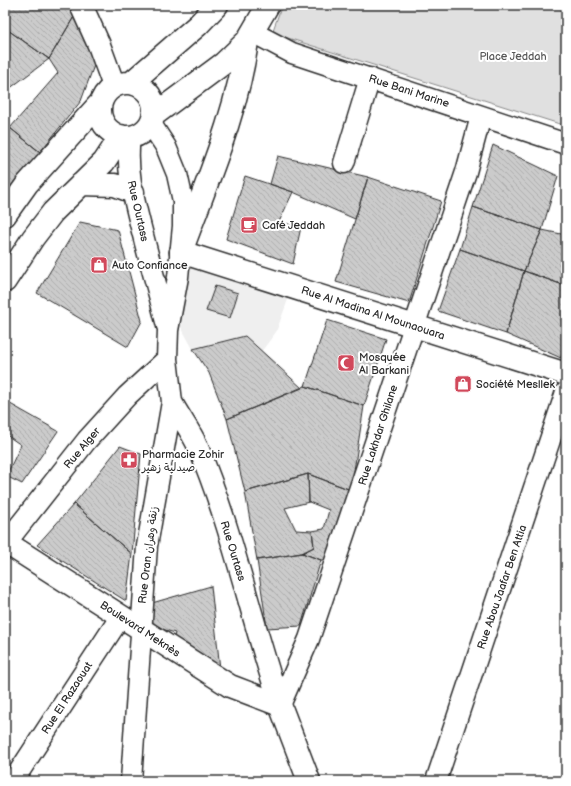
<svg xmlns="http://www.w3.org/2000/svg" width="571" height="786" viewBox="0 0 571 786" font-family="'Balsamiq Sans','Playpen Sans Arabic',sans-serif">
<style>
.built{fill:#efefef}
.green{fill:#e0e0e0;stroke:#868686}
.building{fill:url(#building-back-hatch);stroke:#2b2b2b}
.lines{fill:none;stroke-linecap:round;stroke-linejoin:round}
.minor-casing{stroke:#2b2b2b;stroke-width:23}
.tertiary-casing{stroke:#2b2b2b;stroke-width:25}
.primary-casing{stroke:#2b2b2b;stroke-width:25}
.minor{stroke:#fff;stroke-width:20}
.tertiary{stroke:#fff;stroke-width:22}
.primary{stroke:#fff;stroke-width:22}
.labels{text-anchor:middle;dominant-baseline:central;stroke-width:4;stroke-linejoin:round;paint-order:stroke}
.park-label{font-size:11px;fill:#585858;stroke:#fff}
.street-label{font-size:11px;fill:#2b2b2b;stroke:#fff}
.poi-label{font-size:11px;fill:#2b2b2b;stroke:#fff;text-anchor:start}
</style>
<defs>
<pattern id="building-back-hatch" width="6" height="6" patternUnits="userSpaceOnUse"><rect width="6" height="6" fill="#cbcbcb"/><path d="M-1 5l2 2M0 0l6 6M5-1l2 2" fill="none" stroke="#aeaeae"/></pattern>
</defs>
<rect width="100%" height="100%" fill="#fff"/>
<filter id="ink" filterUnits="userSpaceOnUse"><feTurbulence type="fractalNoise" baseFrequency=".025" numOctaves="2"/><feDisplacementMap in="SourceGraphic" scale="8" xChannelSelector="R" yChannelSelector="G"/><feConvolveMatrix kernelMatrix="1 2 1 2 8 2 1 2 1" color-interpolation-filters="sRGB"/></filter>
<g filter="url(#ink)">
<path class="built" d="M189 267 289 297 276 332 261 352 245 336 193 349 175 316Z"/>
<path class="green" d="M282 5H566V126L272 33Z"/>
<path class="building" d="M5 5H70L75 15 49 59 5 28Z
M75 15 96 60 81 101 40 152 10 128 58 73 49 59Z
M5 28 49 59 5 92Z
M10 128 40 152 7 193 5 192V134Z
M493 145 558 176 542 230 473 207Z
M278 156 368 177 355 219 293 192 270 184Z
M245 176 293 192 279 222 301 227 293 264 226 239Z
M368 177 441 201 409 303 336 282Z
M473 207 542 230 524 271 460 249Z
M80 222 118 230 142 321 128 347 37 293Z
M542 230 566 235V286L524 271Z
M460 249 524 271 506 334 438 311Z
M524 271 566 286V343L561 358 506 334Z
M215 286 238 293 230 318 206 311Z
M327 320 386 339 364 406 305 386Z
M245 336 302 388 227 419 209 373 193 349Z
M305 386 364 406 351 490 308 474 245 492 227 419Z
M5 401 58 431 22 484 6 476 21 445 5 434Z
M120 446 141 454 132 554 74 504Z
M308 474 309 502 285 508 296 530 312 531 314 547 302 553 257 560 245 492Z
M308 474 351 490 330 560H321L302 553 314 547 312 531 324 529 329 510 309 502Z
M74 504 132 554 126 601 37 545Z
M302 553 321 560 301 626 267 628 257 560Z
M211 586 220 669 173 641 175 633 149 625 152 603Z"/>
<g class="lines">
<defs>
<path id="minor" d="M254 33 292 53 566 144
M130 137C125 173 136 207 145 243 152 270 160 298 167 326
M344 163 370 78
M172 402C180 417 191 431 198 447 233 530 251 620 280 705
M5 544 87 440 127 396 167 359
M280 705 309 639 466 172 481 116
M13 781 121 616
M131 781 147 546 172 402 167 359 168 330 178 277 183 226V201L177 174 166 147 151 124
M436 781 566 392"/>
<path id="tertiary" d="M81 5 99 45 114 86
M181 252 566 374
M5 542 230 686 280 705 309 781"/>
<path id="primary" d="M100 110a27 27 0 1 1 54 0a27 27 0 1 1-54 0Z
M131 83 198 25 217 5
M154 115 224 63 247 41 268 5
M81 184 115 185 133 192
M5 215 27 184 101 102
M181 252C206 183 237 115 247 41
M5 281 33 238 53 212 104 162 121 136"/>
</defs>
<use href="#minor" class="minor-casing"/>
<use href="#tertiary" class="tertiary-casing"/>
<use href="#primary" class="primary-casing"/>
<use href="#minor" class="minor"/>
<use href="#tertiary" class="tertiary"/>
<use href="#primary" class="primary"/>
</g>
</g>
<defs>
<symbol id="cafe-square" viewBox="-11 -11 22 22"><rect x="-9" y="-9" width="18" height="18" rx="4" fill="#d1495b" stroke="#fff"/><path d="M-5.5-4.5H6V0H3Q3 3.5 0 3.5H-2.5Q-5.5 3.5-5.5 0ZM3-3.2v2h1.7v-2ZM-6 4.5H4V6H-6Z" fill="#fff"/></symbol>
<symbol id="shop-square" viewBox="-11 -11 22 22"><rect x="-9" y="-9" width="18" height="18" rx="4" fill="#d1495b" stroke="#fff"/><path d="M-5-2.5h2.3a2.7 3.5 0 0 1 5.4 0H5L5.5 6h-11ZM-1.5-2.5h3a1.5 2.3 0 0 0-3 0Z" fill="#fff"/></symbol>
<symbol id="mosque-square" viewBox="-11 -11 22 22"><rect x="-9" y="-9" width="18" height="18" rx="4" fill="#d1495b" stroke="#fff"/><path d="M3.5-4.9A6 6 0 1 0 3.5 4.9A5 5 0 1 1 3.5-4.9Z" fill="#fff"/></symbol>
<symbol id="pharmacy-square" viewBox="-11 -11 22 22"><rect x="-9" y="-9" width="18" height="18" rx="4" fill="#d1495b" stroke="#fff"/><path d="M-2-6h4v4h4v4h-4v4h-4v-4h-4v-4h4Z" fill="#fff"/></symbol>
</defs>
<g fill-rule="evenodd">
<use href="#cafe-square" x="239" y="215" width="20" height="20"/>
<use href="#shop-square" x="89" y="255" width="20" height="20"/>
<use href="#mosque-square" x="336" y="353" width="20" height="20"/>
<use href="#shop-square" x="453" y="374" width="20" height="20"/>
<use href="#pharmacy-square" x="119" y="450" width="20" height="20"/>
</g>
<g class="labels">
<g class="park-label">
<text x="513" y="56">Place Jeddah</text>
</g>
<g class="street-label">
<text transform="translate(409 91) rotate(18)">Rue Bani Marine</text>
<text transform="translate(138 211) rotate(77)">Rue Ourtass</text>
<text transform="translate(373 313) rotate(18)">Rue Al Madina Al Mounaouara</text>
<text transform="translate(378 435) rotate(-72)">Rue Lakhdar Ghilane</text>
<text transform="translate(82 448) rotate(-50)">Rue Alger</text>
<text transform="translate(233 551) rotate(73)">Rue Ourtass</text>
<text transform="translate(148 555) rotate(-83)">Rue Oran زنقة وهران</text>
<text transform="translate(502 587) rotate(-71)">Rue Abou Jaafar Ben Attia</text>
<text transform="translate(140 629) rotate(33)">Boulevard Meknès</text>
<text transform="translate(67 698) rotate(-57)">Rue El Razaouat</text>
</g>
<g class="poi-label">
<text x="262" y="225">Café Jeddah</text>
<text x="112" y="265">Auto Confiance</text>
<text x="359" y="357">Mosquée<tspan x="359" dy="13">Al Barkani</tspan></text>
<text x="476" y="384">Société Mesllek</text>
<text x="142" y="454">Pharmacie Zohir<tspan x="142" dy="13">صيدلية زهير</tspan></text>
</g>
</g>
<rect width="571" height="786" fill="none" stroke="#fff" stroke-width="20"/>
<rect x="10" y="10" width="551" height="766" fill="none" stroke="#2b2b2b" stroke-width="1.5" filter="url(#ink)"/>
</svg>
